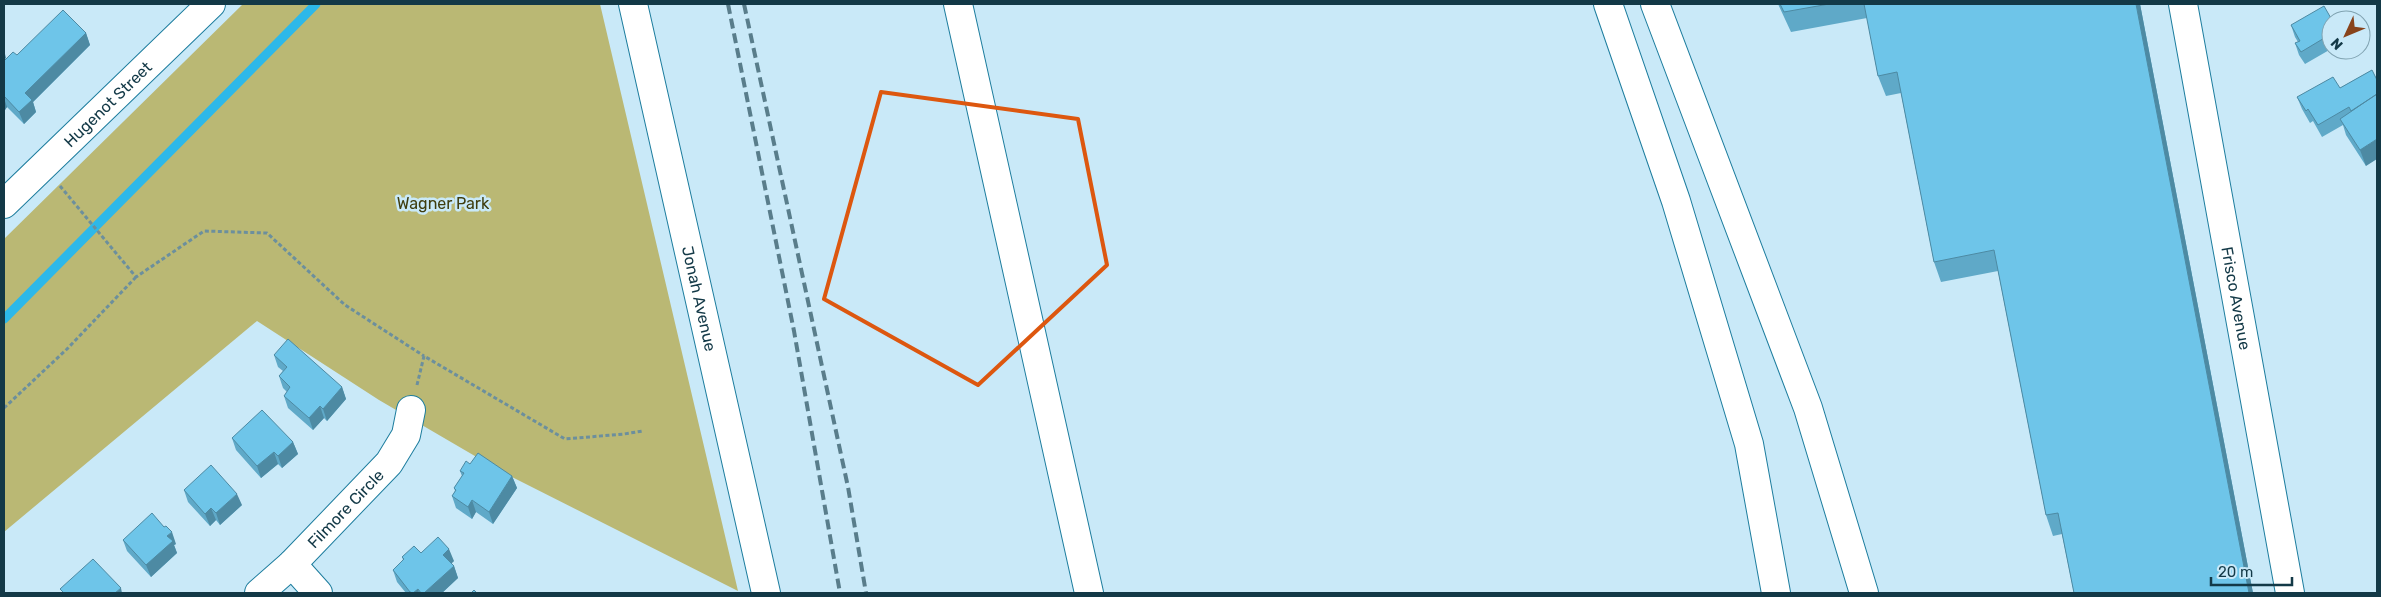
<svg xmlns="http://www.w3.org/2000/svg" width="2381" height="597" viewBox="0 0 2381 597" font-family="Rubik,sans-serif">
<style>
.green{fill:#bab874}
.lines{fill:none;stroke-linecap:round;stroke-linejoin:round}
.stream{stroke:#2db8e9;stroke-width:9}
.minor-casing{stroke:#1d7d9e;stroke-width:30}
.path{stroke:#6c8f9d;stroke-width:3;stroke-dasharray:4 2.5;stroke-linecap:butt}
.minor{stroke:#fff;stroke-width:28}
.rail{stroke:#597d8b;stroke-width:4;stroke-dasharray:10 5;stroke-linecap:butt}
.wall{fill:#5fa9c8}
.shaded-wall{fill:#4d8aa3}
.building{fill:#6ec5e9;stroke:#4d8aa3}
.marked{fill:none;stroke:#dd570f;stroke-width:4;stroke-linejoin:round}
.labels{text-anchor:middle;dominant-baseline:central;stroke-width:5;stroke-linejoin:round;paint-order:stroke}
.street-label{font-size:16px;fill:#133947;stroke:#c9e9f8}
.park-label{font-size:16px;fill:#3f3d0e;stroke:#c9e9f8}
</style>
<rect width="100%" height="100%" fill="#c9e9f8"/>
<path class="green" d="M243 4H600L738 591 504 473 379 400 257 321 4 532V239Z"/>
<g class="lines">
<path class="stream" d="M4 319 316 4"/>
<defs>
<g id="minor">
<path id="s1" d="M633 4 766 593"/>
<path d="M958 4 1089 593"/>
<path d="M1608 4 1676 201 1749 444 1776 593"/>
<path d="M1655 4 1808 408 1864 593"/>
<path id="s2" d="M2183 4 2290 593"/>
<path id="s3" d="M4 204 211 4"/>
<path d="M292 564 318 593"/>
<path id="s4" d="M259 593 292 564 389 463 406 435 411 410"/>
</g>
</defs>
<use href="#minor" class="minor-casing"/>
<path class="path" d="M60 186 136 277 204 231 267 233 345 305 424 356
M417 385 424 356 565 439 624 434 643 431
M4 408 67 349 136 277"/>
<use href="#minor" class="minor"/>
<path class="rail" d="M728 4 794 331 840 593
M744 4 848 487 866 593"/>
</g>
<path class="wall" d="M1778 4H2140L2253 593H2074L2062 534 2053 536 2046 515 1998 271 1941 282 1934 262 1901 93 1886 96 1878 76 1867 18 1791 32Z
M2331 20V49L2305 64 2299 55 2295 43 2298 42 2295 37 2291 25Z
M86 33 90 45 33 102 36 112 24 124 7 107 5 110 4 109V61L17 55Z
M2372 70 2366 166 2346 135 2343 125 2322 137 2313 121 2310 123 2302 109 2297 97 2340 88Z
M274 355 342 387 346 399 327 421 324 418 313 430 288 408 284 396 287 392 283 388 279 376 283 371 278 367Z
M232 438 293 442 298 454 282 468 278 464 261 478 236 450Z
M470 464 512 476 517 488 493 524 476 512 472 519 456 508 452 496 455 491 454 488 462 476 460 471Z
M184 490 242 505 220 525 216 520 210 526 188 502Z
M123 540 176 544 174 545 177 553 151 577 127 551Z
M421 553 454 561 451 563 454 566 458 578 442 593H406L397 582 393 570 403 560 402 557Z"/>
<path class="shaded-wall" d="M2136 4H2140L2253 593H2249Z
M86 33 90 45 33 102 36 112 24 124 19 112 25 93Z
M4 50 6 58 4 60Z
M4 98 7 107 5 110 4 107Z
M2377 139V159L2366 166 2360 150Z
M342 387 346 399 327 421 323 409Z
M320 406 324 418 313 430 309 418Z
M293 442 298 454 282 468 278 456Z
M274 452 278 464 261 478 257 466Z
M512 476 517 488 493 524 489 512Z
M237 494 242 505 220 525 216 513Z
M472 500 476 512 472 519 468 507Z
M211 508 216 520 210 526 205 514Z
M172 532 176 544 174 545 177 553 151 577 146 565 167 536Z
M449 549 454 561 448 567 443 555Z
M454 566 458 578 442 593H424Z
M121 588 122 593H115Z
M418 589 419 593H413Z"/>
<path class="building" d="M1780 4H1829L1784 12Z
M1864 4H2136L2249 593H2074L2058 513 2046 515 1994 250 1934 262 1897 72 1878 76Z
M2324 6 2332 20H2331V34L2301 52 2295 43 2300 41 2291 25Z
M63 10 86 33 25 93 32 100 19 112 4 96V61L13 52 17 55Z
M2372 70 2377 80V94L2351 111 2349 107 2318 125 2308 109 2306 111 2297 97 2333 77 2340 88Z
M2377 94V139L2360 150 2340 119Z
M288 339 342 387 323 409 320 406 309 418 284 396 290 387 279 376 287 367 274 355Z
M262 410 293 442 278 456 274 452 257 466 232 438Z
M478 453 512 476 489 512 472 500 468 507 452 496 456 490 454 488 464 473 460 471 466 461 470 464Z
M211 465 237 494 216 513 211 508 205 514 184 490Z
M152 513 164 527 166 526 172 532 167 536 173 541 146 565 123 540Z
M438 537 449 549 443 555 454 566 424 593H421L418 589 413 593 410 592 393 570 404 559 402 557 414 546 421 553Z
M93 559 121 588 115 593H64L60 589Z
M474 590 477 593H471Z"/>
<path class="marked" d="M881 92 1078 119 1107 265 978 385 824 299Z"/>
<g class="labels">
<g class="street-label">
<text stroke="none"><textPath href="#s3" startOffset="144">Hugenot Street</textPath></text>
<text stroke="none"><textPath href="#s1" startOffset="302">Jonah Avenue</textPath></text>
<text stroke="none"><textPath href="#s2" startOffset="299">Frisco Avenue</textPath></text>
<text stroke="none"><textPath href="#s4" startOffset="121">Filmore Circle</textPath></text>
</g>
<g class="park-label">
<text x="443" y="203">Wagner Park</text>
</g>
</g>
<rect width="2381" height="597" fill="none" stroke="#133947" stroke-width="10"/>
<g transform="translate(2346 35) rotate(226)"><circle r="24" fill="#c9e9f8" stroke="#80a3b1"/>
<path d="M0-4L9 19L0 12L-9 19Z" fill="#88431b"/>
<text y="-8" font-size="14" font-weight="bold" text-anchor="middle" fill="#133947">N</text>
</g>
<path d="M2211 577v8h81v-8" fill="none" stroke="#133947" stroke-width="2.5"/>
<text x="2218" y="577" font-size="15" fill="#133947" stroke="#c9e9f8" stroke-width="4" paint-order="stroke">20 m</text>
</svg>
